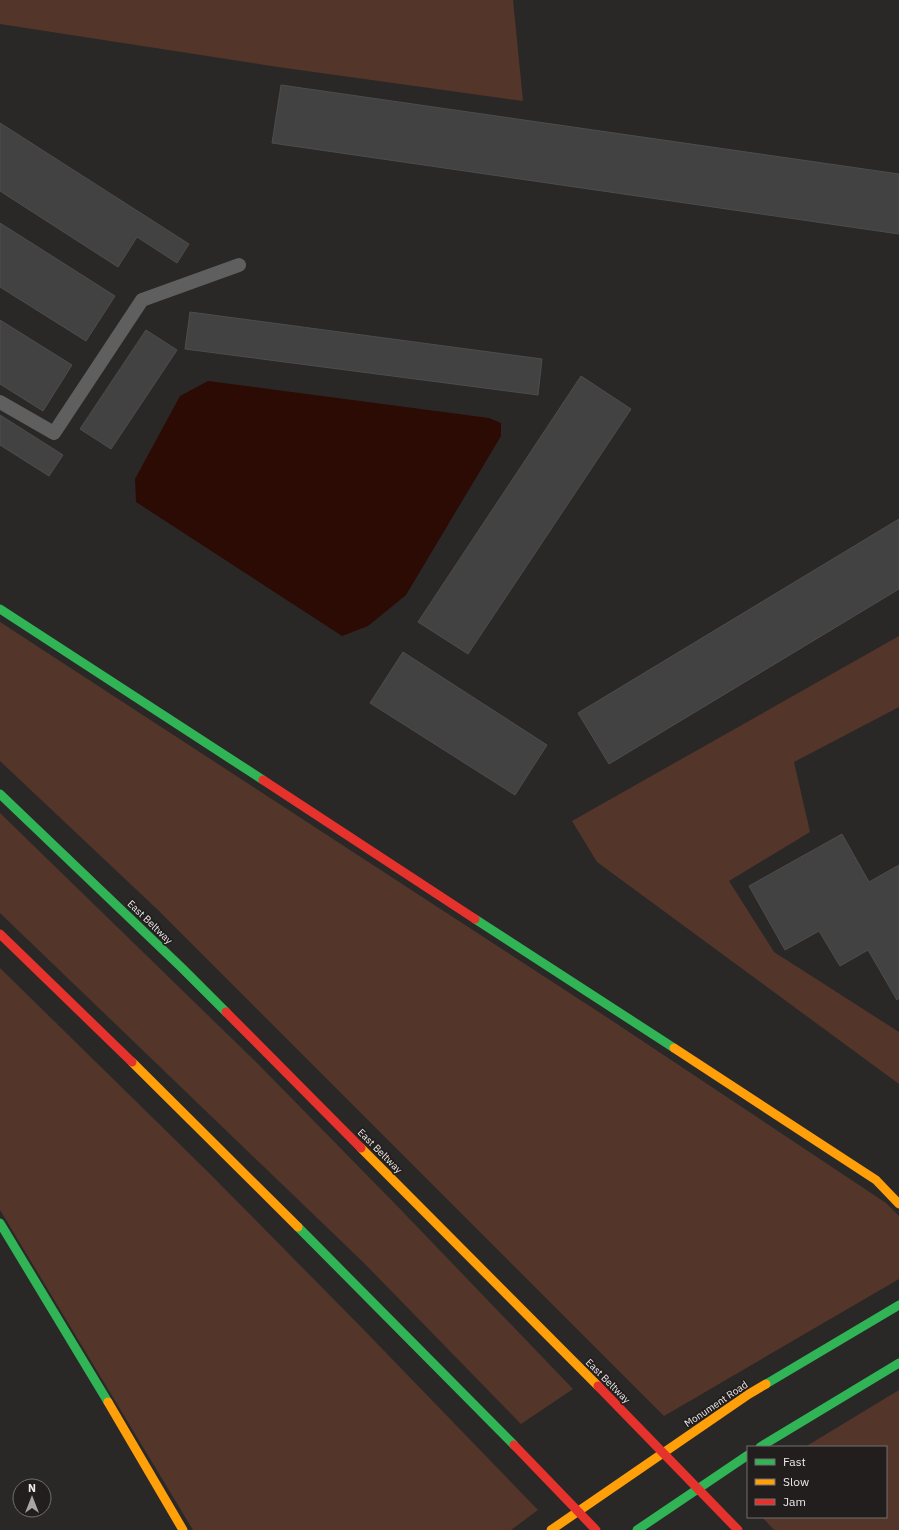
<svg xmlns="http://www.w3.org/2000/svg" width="899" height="1530" viewBox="0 0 899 1530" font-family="'IBM Plex Sans',sans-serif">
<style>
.green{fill:#54352a}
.water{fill:#2b0b04}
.building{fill:#434242;stroke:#4e4c4c}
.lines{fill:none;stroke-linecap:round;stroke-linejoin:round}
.lane{stroke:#605f5f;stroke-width:14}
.fast{stroke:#30b455;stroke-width:9}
.slow{stroke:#ff9f0a;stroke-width:9}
.jam{stroke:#e5322d;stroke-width:9}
.jam-bridge{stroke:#e5322d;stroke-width:9}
.labels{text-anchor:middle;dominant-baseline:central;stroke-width:3.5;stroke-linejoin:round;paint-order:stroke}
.street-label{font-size:10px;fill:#ece9e8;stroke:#221e1d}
</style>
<rect width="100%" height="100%" fill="#2a2827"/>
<path class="green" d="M0 0H513L523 101 278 67 0 24Z
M0 622 611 1020 886 1203 899 1216V1279L664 1416 158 910 0 761Z
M899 636V707L794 762 810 832 729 881 774 952 899 1032V1084L597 862 572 821Z
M0 813 258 1064 401 1210 573 1389 521 1424 364 1263 0 913Z
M0 968 209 1173 362 1328 538 1510 511 1530H193L0 1210Z
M899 1390V1530H774L762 1517H886V1447H805Z"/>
<path class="water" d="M208 381 489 418 501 423V436L406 595 368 626 342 636 136 502 135 479 180 396Z"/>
<path class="building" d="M281 85 899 174V234L272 143Z
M0 123 189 244 177 263 137 237 118 267 0 191Z
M0 223 115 296 86 341 0 287Z
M190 312 542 359 538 395 185 349Z
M0 320 72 365 43 411 0 384Z
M146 330 177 350 111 449 80 429Z
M581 376 631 409 468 654 418 622Z
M0 415 63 455 49 476 0 445Z
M899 519V589L609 764 578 713Z
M403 652 547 745 515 795 370 703Z
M842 834 869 882 899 865V998L897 1000 868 950 840 966 819 931 785 950 749 886Z"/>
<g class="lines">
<path class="lane" d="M0 402 54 433 142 300 239 265"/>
<path class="fast" d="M0 609 263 780
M0 794 182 968 226 1012
M475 919 674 1048
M0 1223 108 1402
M298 1227 514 1445
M766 1384 899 1305
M760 1447 899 1363
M637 1530 748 1455"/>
<path class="slow" d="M674 1048 876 1180 899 1204
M132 1062 298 1227
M361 1148 598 1386
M108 1402 183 1530
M551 1530 749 1394 766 1384"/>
<path class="jam" d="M263 780 475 919
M0 934 132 1062
M226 1012 361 1148"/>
<path class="jam-bridge" d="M598 1386 738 1530
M514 1445 596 1530"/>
</g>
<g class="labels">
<g class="street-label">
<text transform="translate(150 922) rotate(44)">East Beltway</text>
<text transform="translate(380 1151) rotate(45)">East Beltway</text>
<text transform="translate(608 1381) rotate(45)">East Beltway</text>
<text transform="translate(716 1404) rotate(-34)">Monument Road</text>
</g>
</g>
<rect x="747" y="1446" width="140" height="72" fill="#221e1d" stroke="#736f6e"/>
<rect x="755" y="1459" width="20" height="6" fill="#30b455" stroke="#736f6e"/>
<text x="783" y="1466" font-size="12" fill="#ece9e8">Fast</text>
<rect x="755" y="1479" width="20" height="6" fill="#ff9f0a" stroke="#736f6e"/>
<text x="783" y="1486" font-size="12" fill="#ece9e8">Slow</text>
<rect x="755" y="1499" width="20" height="6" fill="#e5322d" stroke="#736f6e"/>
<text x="783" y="1506" font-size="12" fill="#ece9e8">Jam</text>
<g transform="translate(32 1498)"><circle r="19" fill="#221e1d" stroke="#736f6e"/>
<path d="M0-3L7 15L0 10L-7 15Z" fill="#a8a5a4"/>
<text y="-6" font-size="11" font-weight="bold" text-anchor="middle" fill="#ece9e8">N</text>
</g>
</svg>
